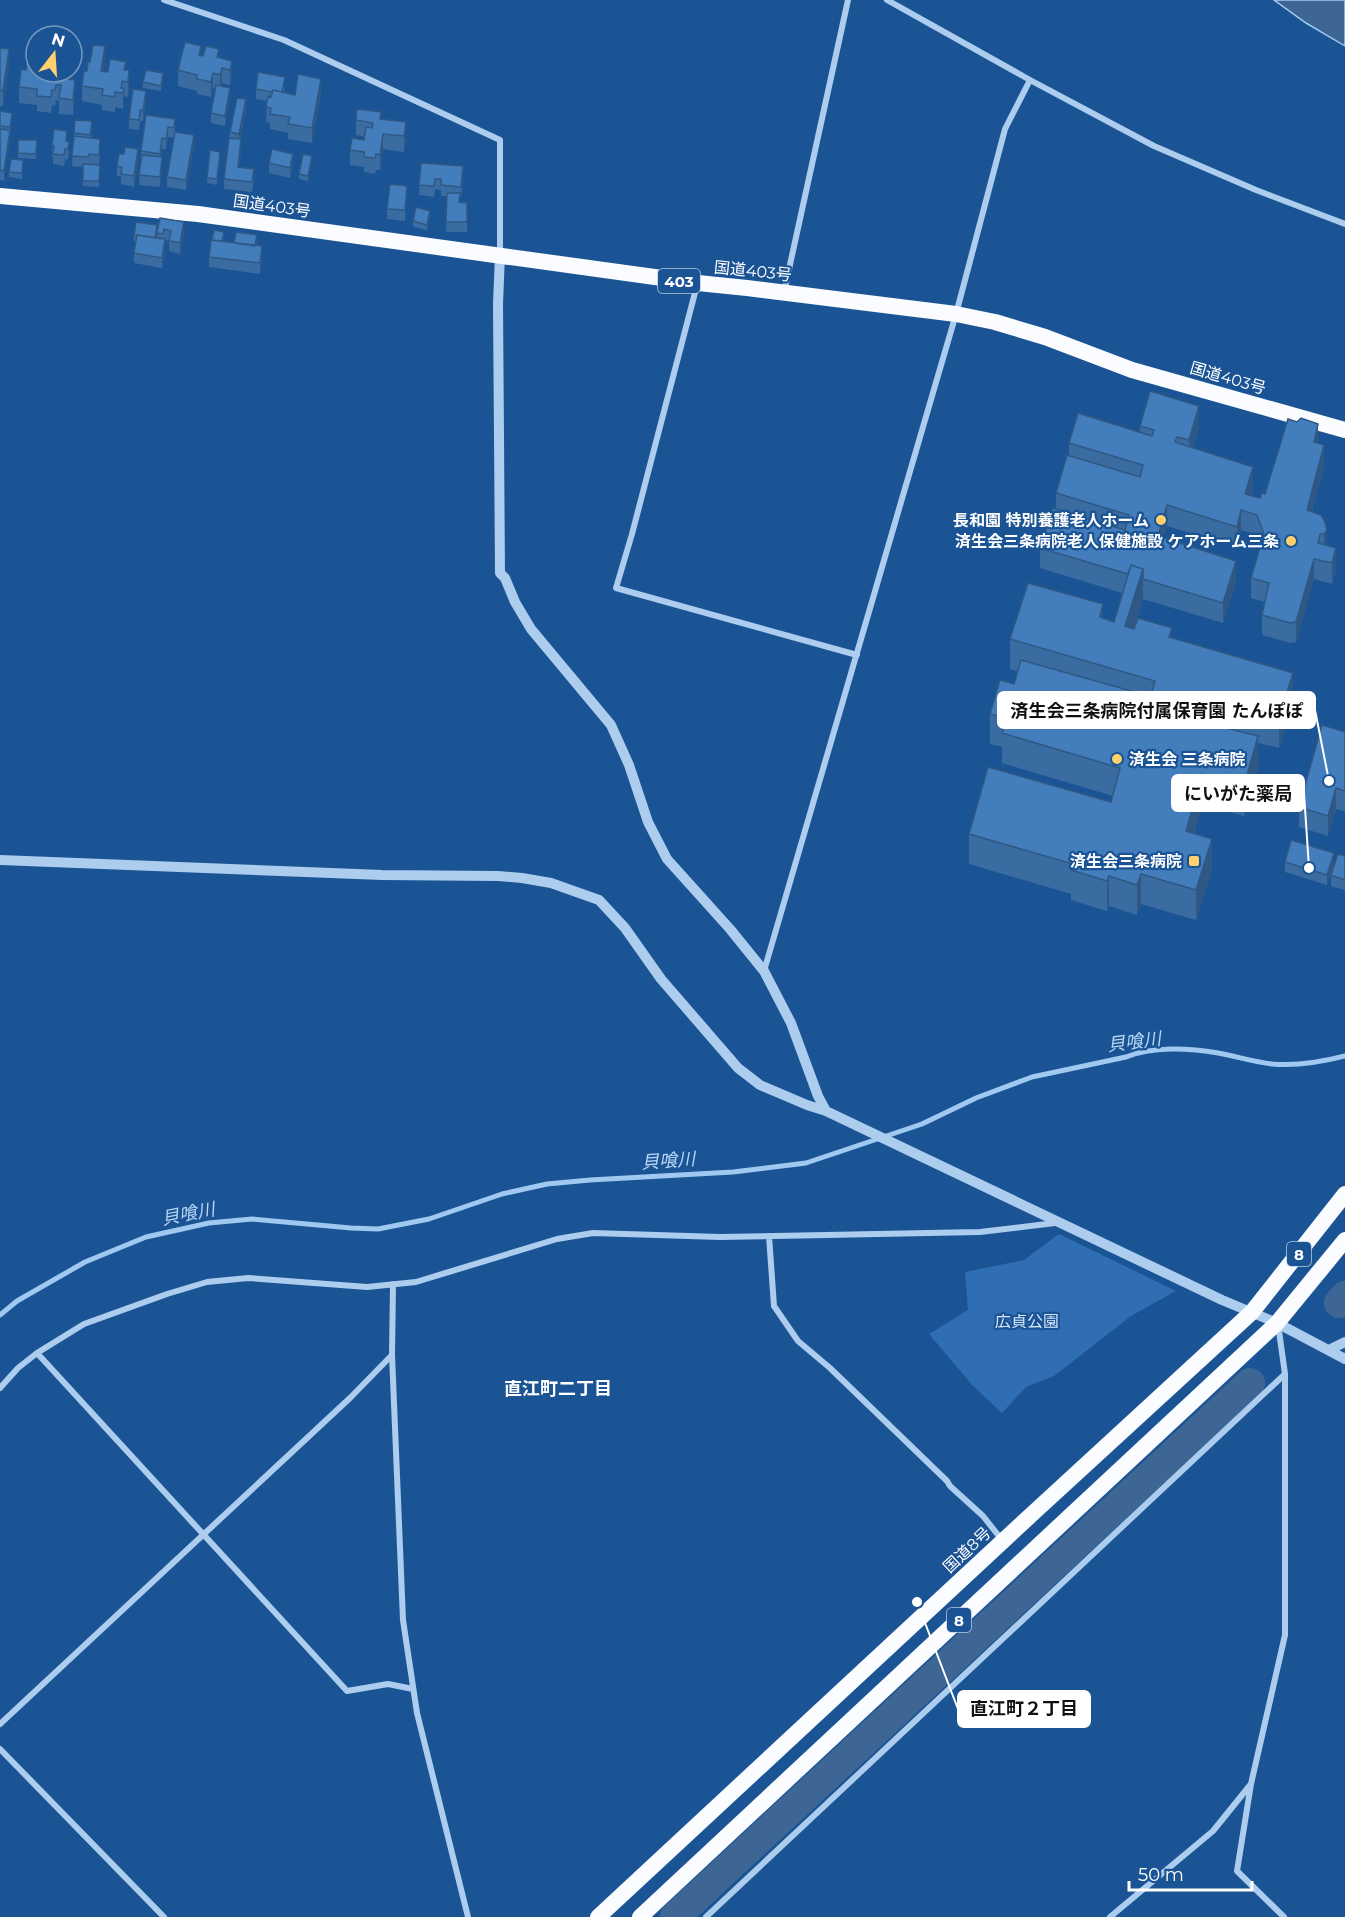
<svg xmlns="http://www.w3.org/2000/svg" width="1345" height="1917" viewBox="0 0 1345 1917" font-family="Montserrat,'Noto Sans JP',sans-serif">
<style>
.green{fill:#2f6eb3}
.water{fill:#3d6695;stroke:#a0c9f1;stroke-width:1.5}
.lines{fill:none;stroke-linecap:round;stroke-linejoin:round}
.stream{stroke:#a0c9f1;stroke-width:5}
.river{stroke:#3d6695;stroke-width:30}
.minor{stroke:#adcdef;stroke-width:6}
.tertiary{stroke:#adcdef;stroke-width:10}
.trunk{stroke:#fafcff;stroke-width:16}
.wall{fill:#3a6ca2}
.shaded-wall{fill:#305884}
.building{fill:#447dbc;stroke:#305884;stroke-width:1.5}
.poi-dot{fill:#ffd06c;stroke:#1b5495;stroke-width:2}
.labels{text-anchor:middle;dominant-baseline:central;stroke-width:4.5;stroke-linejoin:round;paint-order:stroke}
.shield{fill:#1b5495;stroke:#bbccdf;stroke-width:1.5}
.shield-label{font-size:15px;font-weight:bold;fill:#fff}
.street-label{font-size:16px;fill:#fff;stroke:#1b5495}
.poi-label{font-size:16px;font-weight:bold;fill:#fff;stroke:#1b5495;text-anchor:end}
.park-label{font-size:16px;fill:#d4e7fb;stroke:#1b5495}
.water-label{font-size:18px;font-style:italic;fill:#b9d7f6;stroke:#1b5495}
.neighbourhood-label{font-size:18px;font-weight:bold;fill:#fff;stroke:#1b5495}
.leader{fill:none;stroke:#fff;stroke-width:2}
.callout-dot{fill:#fff;stroke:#1b5495;stroke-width:2}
.callout{fill:#fff;stroke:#fff;stroke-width:2}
.callout-label{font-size:18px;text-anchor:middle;font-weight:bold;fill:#111}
</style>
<rect width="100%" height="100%" fill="#1b5495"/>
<path class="green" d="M1059 1234 1176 1291 1131 1316 1054 1376 1026 1387 1002 1413 973 1386 929 1334 968 1310 965 1272 1024 1260Z"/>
<path class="water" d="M1274 0H1345V46L1306 23Z"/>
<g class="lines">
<path class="stream" d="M0 1315 17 1301 85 1262 146 1237 209 1223 252 1219 351 1228 378 1229 429 1219 502 1194 547 1184 590 1180 733 1172 806 1163 922 1124 976 1098 1032 1077 1126 1057C1152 1046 1190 1048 1218 1053 1235 1056 1254 1062 1272 1064 1296 1066 1322 1062 1345 1056"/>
<path class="river" d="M1339 1303 1345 1296
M675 1917 1250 1383"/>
<path class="minor" d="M164 0 284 40 500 140V254
M887 0 1030 80 1154 146 1256 190 1345 224
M697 285 632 534 616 588 857 655
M784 292 848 0
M764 971 956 314 1005 129 1030 80
M769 1236 774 1306 798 1341 830 1368 947 1481 950 1486 983 1516 1002 1540
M393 1284 392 1355 403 1620 417 1713 468 1917
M1278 1324 1285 1374V1635L1251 1784 1237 1871 1284 1917
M37 1353 347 1691 388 1684 413 1689
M0 1388 18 1368 37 1353 84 1324 167 1294 207 1282 248 1278 367 1287 416 1282 557 1239 593 1233 720 1237 980 1232 1055 1223
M0 1724 350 1398 392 1355
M0 1749 164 1917
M706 1917 1285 1374
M1110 1917 1213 1831 1251 1784"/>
<path class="tertiary" d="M500 255 498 304 500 573 505 578 515 602 531 629 611 725 629 765 648 822 667 859 730 929 764 971 791 1023 818 1096 826 1111
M0 860 382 875 498 876 522 878 551 883 599 900 625 928 661 979 738 1068 760 1085 807 1105 826 1111 1222 1300 1277 1323 1345 1359
M1329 1350 1345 1342"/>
<path class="trunk" d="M0 196 198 214 698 283 747 288 956 314 995 322 1045 337 1132 370 1345 430
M598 1917 1031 1515 1252 1312 1345 1194
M640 1917 1277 1323 1345 1240"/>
</g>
<path class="wall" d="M0 48 9 65 3 106H0Z
M219 57 232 61V76L230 85 222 83 221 86 230 98 225 126 211 123V113L216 89 213 88 211 97 197 94V91L178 86V70Z
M105 62 103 71 108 72 126 70 129 86 128 97 124 96 123 109 115 107V112L102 110V105L82 101V86L87 71Z
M26 70 36 72H64V74L68 79 75 95 73 115 59 114V101L56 100 55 106 52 105 51 113 37 111V105L19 103V87Z
M163 78 161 91 143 88V82Z
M285 87 284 92 295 95 321 94 312 143 288 139V133L270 129V123L266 122 267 101 256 99V89Z
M146 101 143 121H140L139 130 129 129V119Z
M246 110 240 139 241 150 239 167 254 179 252 192 224 189V179L230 132Z
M0 111 12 118 4 181 0 180Z
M175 119V132L194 145 186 190 167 187V177L174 138 168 137 166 149H162L161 157 162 168 160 187 139 185 141 151Z
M381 119 406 138 404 152 383 149 380 170H376L375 174 364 172V167L350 165V150L364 140 365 137 356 135V120Z
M92 127 91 138 100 149 99 165H100L99 187 83 186V167L72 166 74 133Z
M18 140H37L36 159 18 158Z
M67 141 69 152 68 160 65 159 64 166 53 164V156H52V146Z
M220 157 217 185 207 183V178Z
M138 160 134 187 121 184V177L117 176V166Z
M312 161 308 181 299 179V174Z
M269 163 293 164 290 178 269 173Z
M421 163 463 177 461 198 460 197V203H467V232H446L447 196H441V190L435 189 434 197 419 195Z
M23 165 22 179 9 177V172Z
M407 196 405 221 387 219V209Z
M430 216 427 230 413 227V221Z
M160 218 184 233 180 254 169 251V241L165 240V250L162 268 134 263V253L136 242 134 241V236L157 231 156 238H157Z
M224 237 223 242 234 243 257 240 256 246 262 257 260 274 209 267V257Z
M1140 426 1199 427 1193 448 1253 488 1251 496 1260 498 1318 443 1324 466 1312 512 1321 515 1327 545 1336 568 1332 584 1314 579 1296 642 1290 643 1262 635V615L1265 602 1251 598V578L1261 546 1257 535 1241 530 1237 547 1167 526 1163 538 1236 582 1223 623 1143 599 1134 629 1172 638 1293 703 1279 748 1258 743V766L1244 816 1202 804 1194 833 1212 869 1196 920 1141 904 1137 915 1109 906 1107 911 1071 900V894L969 864V834L1111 802 1113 796 1002 763V747L990 744V714L1014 684 1018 671 1010 669V639L1103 618 1114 622 1122 593 1040 568V548L1056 509V493L1069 455V443L1140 432Z
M1345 732V811L1336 809 1328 836 1299 827V807Z
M1345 856V890L1331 886V875Z
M1285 862 1334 863 1327 885 1285 872Z"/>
<path class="shaded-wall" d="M105 46V62L101 86V71Z
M9 49V65L3 106V91Z
M232 61V76L230 85V70Z
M222 68V83L220 90V75Z
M129 70V86L128 97V82Z
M213 73V88L211 97V82Z
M321 79V94L312 143V128Z
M75 80V95L73 115V100Z
M124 88V104L123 109V93Z
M230 88V98L225 126V116Z
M146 91V101L143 121V111Z
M246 99V110L239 145V134Z
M406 122V138L404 152V136Z
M168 127V137L166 149V139Z
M10 130V141L4 181V171Z
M383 134V149L380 170V155Z
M194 135V145L186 190V180Z
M162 138V149L160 164V154Z
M241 139V150L238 177V167Z
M138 149V160L134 187V176Z
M293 154V164L290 178V168Z
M312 156V161L308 181V176Z
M162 157V168L160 187V177Z
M407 186V196L405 221V210Z
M430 211V216L427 230V225Z
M184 222V233L180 254V243Z
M165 239V250L162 268V258Z
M262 246V257L260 274V263Z
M1199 406V427L1189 461V440Z
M1318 424V444L1314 442Z
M1324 445V466L1307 530V510Z
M1253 467V488L1246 512 1245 494Z
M1167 505V526L1158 556V536Z
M1241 510V530L1237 547V527Z
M1327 530V551L1324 554V534Z
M1336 548V568L1332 584V563Z
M1314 559V579L1296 642V622Z
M1236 561V582L1223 623V603Z
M1143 569V599L1125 656V626Z
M1103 604V634L1100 617Z
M1293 673V703L1279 748V718Z
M1231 706V736L1228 746V717Z
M1258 736V766L1244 816V786Z
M1202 774V804L1186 861V831Z
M1336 788V809L1328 836V816Z
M1212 839V869L1196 920V890Z
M1334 853V863L1327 885V875Z
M1141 874V904L1137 915V885Z
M1109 876V906L1107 911V881Z"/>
<path class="building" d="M185 42 201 46 199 55 203 56 206 46 219 49 217 57 232 61 230 70 222 68 220 75 213 73 211 82 197 79V75L178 70Z
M93 45 105 46 101 71 108 72 110 59 126 62 124 70H129L128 82 122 81 121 88H124L123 93 115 92V97L102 95 103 89 82 86 84 71H87L88 62H90Z
M0 48 9 49 3 91 0 90Z
M28 52 36 53V72H57V74L68 75V79L75 80 73 100 59 98 61 85H56L55 90H52L51 97 37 96V89L19 87 21 69 26 70Z
M146 70 163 73 161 86 143 82Z
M258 72 285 77 282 92 273 90 272 92 256 89Z
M298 74 321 79 312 128 288 124 290 117 270 114 271 108 266 107 268 96 271 97 273 90 295 95Z
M216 85 230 88 225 116 211 113Z
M133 89 146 91 143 111 140 110 139 120 129 119Z
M237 98 246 99 239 134 230 132Z
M357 109 381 112 380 119 406 122 404 136 383 134 380 155 376 154 375 158 364 157V152L350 150 352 138 364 140 366 127 372 128 373 123 356 120Z
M0 111 12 113 10 127 0 126Z
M146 115 175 119 174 128 168 127 166 139 162 138 160 154 141 151Z
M75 120 92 121 90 135 74 133Z
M0 129 10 130 4 171 0 170Z
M54 129 67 131 66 141 69 142 68 149H65L64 155 53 154 54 146H52Z
M175 132 194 135 186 180 167 177Z
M74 136 100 139 99 155 89 154 88 157 72 156Z
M229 138 241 139 238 167 254 169 252 182 224 179Z
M18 140H37L36 154 18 153Z
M125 147 138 149 134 176 121 174 122 167 117 166 119 154H124Z
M272 149 293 154 290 168 269 163Z
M210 150 220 152 217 179 207 178Z
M303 154 312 156 308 176 299 174Z
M142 155 162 157 160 177 139 175Z
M11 159 23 160 22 173 9 172Z
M421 163 463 166 461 187 441 185V179H435L434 186 419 185Z
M83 164 100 165 99 181H83Z
M390 184 407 186 405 210 387 209Z
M447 193H460L459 202 467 203V222H446Z
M416 207 430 211 427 225 413 221Z
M160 218 184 222 180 243 169 241 171 231 164 229 163 234 157 233Z
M136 222 157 225 155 238 137 235V236H134Z
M214 230 224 232 222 241 212 240Z
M236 232 257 235 255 246 234 243Z
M137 235 165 239 162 258 134 253Z
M211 240 262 246 260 263 209 257Z
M1150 391 1199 406 1189 440 1177 437 1175 442 1253 467 1245 494 1260 498 1262 493 1265 494 1288 419 1297 422 1301 418 1318 424 1314 442 1324 445 1307 510 1321 515 1325 522 1327 530 1324 534H1320L1318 543 1336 548 1332 563 1314 559 1296 622 1290 623 1262 615 1269 583 1251 578 1264 534 1257 515 1241 510 1237 527 1167 505 1158 536 1236 561 1223 603 1143 579V569L1131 565 1128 574 1040 548 1053 508 1125 530 1129 515 1056 493 1067 455 1140 477 1143 465 1069 443 1078 413 1152 436 1154 430 1140 426Z
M1131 565 1143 569 1125 626 1134 629 1138 618 1172 628 1169 637 1293 673 1279 718 1231 706 1228 717 1217 713 1214 725 1258 736 1244 786 1202 774 1186 831 1212 839 1196 890 1141 874 1137 885 1109 876 1107 881 1071 870 1073 864 969 834 988 767 1111 802 1120 768 1002 733 1006 718 990 714 1000 680 1014 684 1021 660 1142 694 1140 702 1148 705 1155 681 1010 639 1028 583 1103 604 1100 617 1114 622Z
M1322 725 1345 732V791L1336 788 1328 816 1299 807Z
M1291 840 1334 853 1327 875 1285 862Z
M1338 854 1345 856V880L1331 875Z"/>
<g class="poi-dot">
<circle cx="1161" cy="520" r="6"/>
<circle cx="1291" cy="541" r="6"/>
<circle cx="1117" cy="759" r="6"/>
<rect x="1188" y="855" width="12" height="12" rx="3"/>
</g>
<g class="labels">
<g class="shield">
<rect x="658" y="269" width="42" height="24" rx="4.5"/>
<rect x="1287" y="1242" width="24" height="24" rx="4.5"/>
<rect x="947" y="1608" width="24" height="24" rx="4.5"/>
</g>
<g class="shield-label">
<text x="679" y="281">403</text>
<text x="1299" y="1254">8</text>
<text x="959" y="1620">8</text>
</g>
<g class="street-label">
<text transform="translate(272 206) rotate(8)">国道403号</text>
<text transform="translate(753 271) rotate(6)">国道403号</text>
<text transform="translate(1228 378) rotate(16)">国道403号</text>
<text transform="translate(967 1550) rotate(-43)">国道8号</text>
</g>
<g class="poi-label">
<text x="1149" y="520">長和園 特別養護老人ホーム</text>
<text x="1279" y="541">済生会三条病院老人保健施設 ケアホーム三条</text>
<text x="1129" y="759" text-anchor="start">済生会 三条病院</text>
<text x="1182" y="861">済生会三条病院</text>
</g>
<g class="park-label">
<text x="1027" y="1321">広貞公園</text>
</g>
<g class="water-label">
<text transform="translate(1134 1042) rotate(-7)">貝喰川</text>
<text transform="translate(668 1161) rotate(-4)">貝喰川</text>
<text transform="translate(188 1214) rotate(-11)">貝喰川</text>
</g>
<g class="neighbourhood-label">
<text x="558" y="1389">直江町二丁目</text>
</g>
</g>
<path class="leader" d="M1329 781L1315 710M1309 868L1304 793M917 1602L958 1709"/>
<g class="callout-dot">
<circle cx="1329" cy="781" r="6"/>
<circle cx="1309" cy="868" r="6"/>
<circle cx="917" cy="1602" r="6"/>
</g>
<g class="callout">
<rect x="998" y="692" width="317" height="36" rx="6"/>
<rect x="1172" y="775" width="132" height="36" rx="6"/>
<rect x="958" y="1691" width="132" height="36" rx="6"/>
</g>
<g class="callout-label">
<text x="1157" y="717">済生会三条病院付属保育園 たんぽぽ</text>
<text x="1238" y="800">にいがた薬局</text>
<text x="1024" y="1715">直江町２丁目</text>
</g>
<g transform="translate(54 54) rotate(17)"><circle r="28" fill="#1b5495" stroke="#7698bf" stroke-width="1.5"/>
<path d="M0-4.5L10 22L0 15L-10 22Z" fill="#ffd06c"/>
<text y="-9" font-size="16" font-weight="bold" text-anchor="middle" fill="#ffffff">N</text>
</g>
<path d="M1129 1881v9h123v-9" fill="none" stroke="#ffffff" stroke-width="3"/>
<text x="1138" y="1881" font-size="18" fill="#ffffff" stroke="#1b5495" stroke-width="4.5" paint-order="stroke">50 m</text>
</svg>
